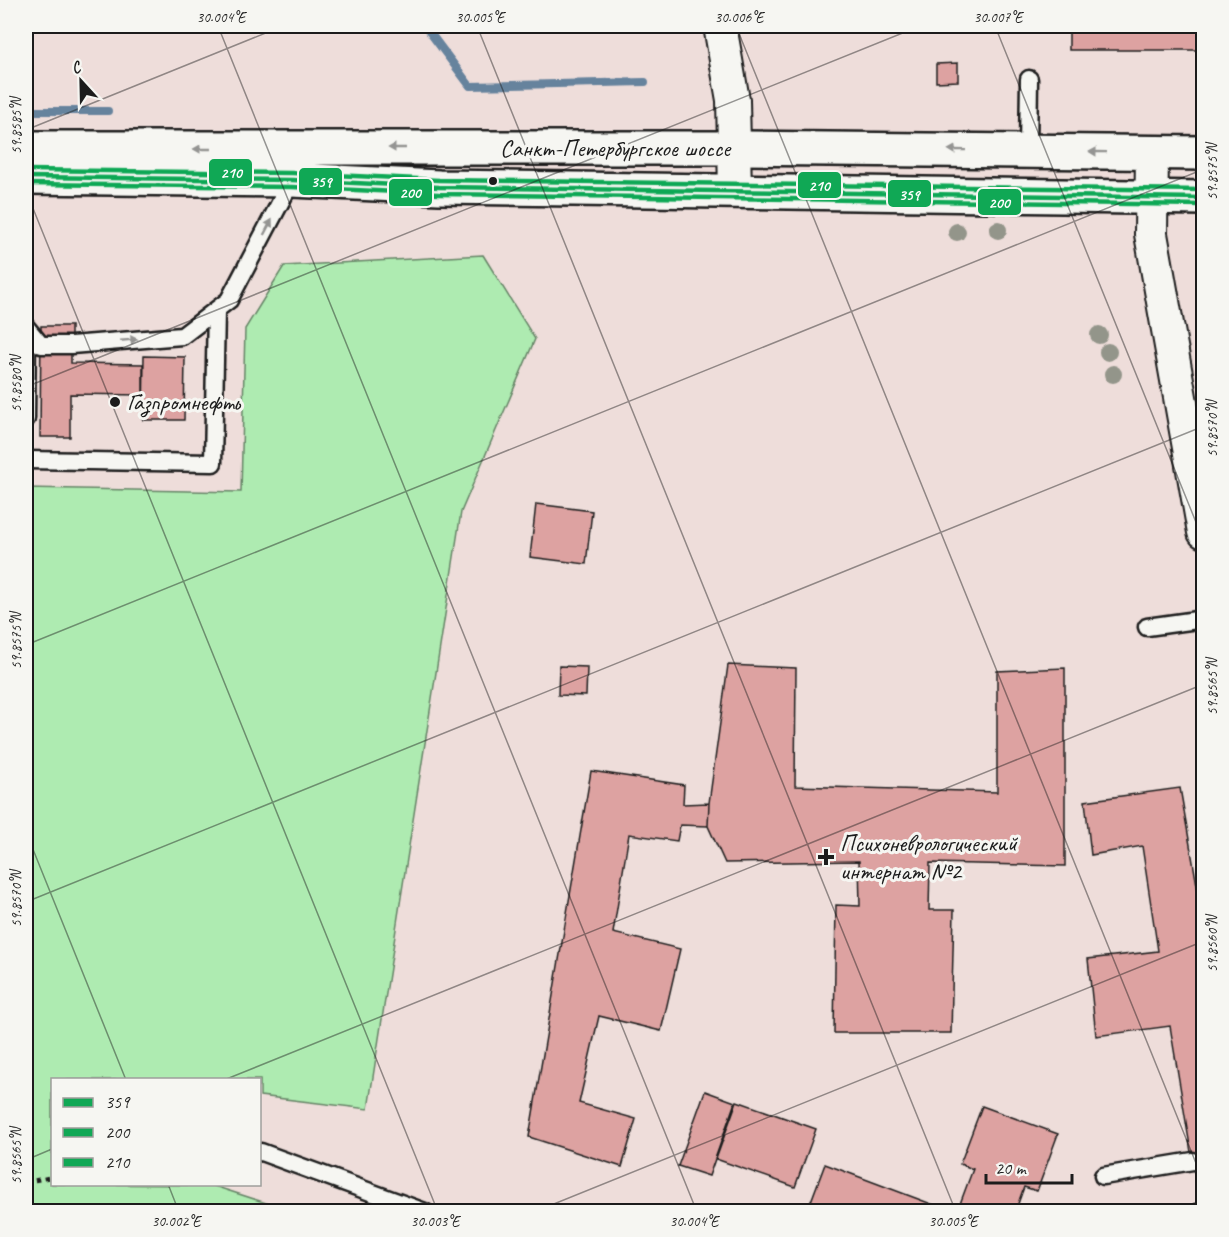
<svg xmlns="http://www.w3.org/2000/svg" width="1229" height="1237" viewBox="0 0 1229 1237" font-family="Caveat,sans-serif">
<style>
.green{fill:#aeebb1;stroke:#658466;stroke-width:1.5}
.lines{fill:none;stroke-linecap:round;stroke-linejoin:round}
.stream{stroke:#66839d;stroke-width:8}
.building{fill:#dda2a1;stroke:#1c1c1c;stroke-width:1.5}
.lane-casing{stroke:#1c1c1c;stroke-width:21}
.street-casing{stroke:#1c1c1c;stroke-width:36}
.primary-casing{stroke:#1c1c1c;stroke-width:38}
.path{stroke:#1c1c1c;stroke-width:4;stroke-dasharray:4.5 4.5;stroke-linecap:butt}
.lane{stroke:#f6f6f2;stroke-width:16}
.street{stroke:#f6f6f2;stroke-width:32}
.primary{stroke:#f6f6f2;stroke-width:33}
.bus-1-casing{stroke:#f6f6f2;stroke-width:9}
.bus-2-casing{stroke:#f6f6f2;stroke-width:9}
.bus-3-casing{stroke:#f6f6f2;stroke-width:9}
.bus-1{stroke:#10a855;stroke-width:4.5}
.bus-2{stroke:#10a855;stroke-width:4.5}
.bus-3{stroke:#10a855;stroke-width:4.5}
.tree{fill:#93958a}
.oneway{fill:#949492}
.ticks{fill:none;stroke:#1c1c1c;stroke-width:1.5;stroke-opacity:0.45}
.bus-dot{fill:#1c1c1c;stroke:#f6f6f2;stroke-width:2}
.labels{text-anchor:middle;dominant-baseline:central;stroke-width:6;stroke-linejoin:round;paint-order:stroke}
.street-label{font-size:24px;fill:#1c1c1c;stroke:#f6f6f2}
.poi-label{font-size:24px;fill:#1c1c1c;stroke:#f6f6f2;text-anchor:start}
.line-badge{stroke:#f6f6f2;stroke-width:2}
.badge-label{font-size:16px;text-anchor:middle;font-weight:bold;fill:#fff}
.neatline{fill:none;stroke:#1c1c1c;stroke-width:2}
.ticks-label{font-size:15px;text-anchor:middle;fill:#1c1c1c}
</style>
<rect width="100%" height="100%" fill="#eeddda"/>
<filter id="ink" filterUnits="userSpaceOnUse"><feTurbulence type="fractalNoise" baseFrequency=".0167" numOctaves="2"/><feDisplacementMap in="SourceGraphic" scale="12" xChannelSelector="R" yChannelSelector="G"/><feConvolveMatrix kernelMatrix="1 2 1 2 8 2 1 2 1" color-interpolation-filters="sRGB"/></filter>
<g filter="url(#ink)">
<path class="green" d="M483 255 535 339 461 512 368 1109 260 1096V1080H52V1184L211 1185 291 1211H26V488L241 492 245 329 284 266Z"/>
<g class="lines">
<path class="stream" d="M425 26 470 86 645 82
M26 111H108"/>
</g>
<path class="building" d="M1069 26H1204V50H1069Z
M958 63V81L936 82V64Z
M41 326H71V363L143 364V395L70 394V437H40Z
M144 356 185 357 184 420H143Z
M536 504 592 511 586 564 530 557Z
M728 665 796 668 795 786 997 792V671L1065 668V866L930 863 929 910H954L951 1033H834L836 905 860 906 859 861 725 863 708 826 709 803Z
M559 666 587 667 586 696 558 695Z
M591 771 684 785 683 804 709 803 708 826 680 825 677 841 629 834 613 933 680 949 661 1031 599 1016 579 1103 636 1119 622 1167 529 1137Z
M1180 788 1204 925V1212H1201L1170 1026 1096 1036 1088 959 1158 951 1142 846 1091 855 1085 801Z
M705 1091 735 1102 709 1176 678 1166Z
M737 1101 816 1129 795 1187 716 1159Z
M982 1106 1058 1134 1037 1191 1024 1187 1015 1212H957L973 1169 960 1164Z
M825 1164 942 1208 941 1212H807Z"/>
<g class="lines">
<defs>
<path id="lane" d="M1028 151 1029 79
M26 327 41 345H71L182 336 229 300 292 180
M26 419 27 329
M26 460 213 463 216 310
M1147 627 1204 619
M261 1152 425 1212
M1103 1176 1193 1161"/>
<path id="street" d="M720 26 733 100 735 191
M1152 152 1151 234 1204 532"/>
<path id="primary" d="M26 148H743L1204 153
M26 177 292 180 439 187 1204 198"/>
</defs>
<use href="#lane" class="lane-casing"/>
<use href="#street" class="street-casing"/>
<use href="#primary" class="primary-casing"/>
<path class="path" d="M26 1182 52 1177"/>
<use href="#lane" class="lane"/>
<use href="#street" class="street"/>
<use href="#primary" class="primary"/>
<defs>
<path id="bus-1" d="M26 177 292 180 439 187 1204 198"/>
<path id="bus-2" d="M26 184 292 187 439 194 1204 205"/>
<path id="bus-3" d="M26 170 292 173 439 180 1204 190"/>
</defs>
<use href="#bus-1" class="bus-1-casing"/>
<use href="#bus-2" class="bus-2-casing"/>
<use href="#bus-3" class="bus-3-casing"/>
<use href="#bus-1" class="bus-1"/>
<use href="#bus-2" class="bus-2"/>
<use href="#bus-3" class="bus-3"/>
</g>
<g class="tree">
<circle cx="998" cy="230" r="9"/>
<circle cx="957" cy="232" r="9"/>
<circle cx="1099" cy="335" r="9"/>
<circle cx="1108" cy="352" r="9"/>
<circle cx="1113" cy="374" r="9"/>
</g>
<defs><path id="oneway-solid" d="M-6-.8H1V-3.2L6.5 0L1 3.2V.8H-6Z" transform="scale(1.5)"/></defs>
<g class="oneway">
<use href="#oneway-solid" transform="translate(397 148) rotate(180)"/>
<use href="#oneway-solid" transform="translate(202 149) rotate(-180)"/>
<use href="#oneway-solid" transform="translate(957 150) rotate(-179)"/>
<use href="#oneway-solid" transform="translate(1098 152) rotate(-179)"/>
<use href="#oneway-solid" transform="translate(268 227) rotate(-62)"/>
<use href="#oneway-solid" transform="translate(129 340) rotate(-5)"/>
</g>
</g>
<path class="ticks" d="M218 26 697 1212M477 26 956 1212M736 26 1204 1183M995 26 1204 542M26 130 283 26M26 191 438 1212M26 387 920 26M26 645 1204 169M26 832 126 1080M26 902 1204 426M224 1080 1204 684M26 1160 52 1149M168 1184 179 1212M534 1212 1204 941M1172 1212 1204 1199"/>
<g class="bus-dot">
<circle cx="493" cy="181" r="5"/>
<circle cx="115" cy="402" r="6"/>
<path d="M823 848h6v6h6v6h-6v6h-6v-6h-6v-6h6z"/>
</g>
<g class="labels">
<g class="street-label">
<text x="615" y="148">Санкт-Петербургское шоссе</text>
</g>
<g class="poi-label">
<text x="127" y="402">Газпромнефть</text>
<text x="840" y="843">Психоневрологический<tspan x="840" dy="28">интернат №2</tspan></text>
</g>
</g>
<g class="line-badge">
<rect x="208" y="158" width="45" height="29" rx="6" fill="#10a855"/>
<rect x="298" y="167" width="45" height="29" rx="6" fill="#10a855"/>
<rect x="797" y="171" width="45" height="28" rx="6" fill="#10a855"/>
<rect x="388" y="178" width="45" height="29" rx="6" fill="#10a855"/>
<rect x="887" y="179" width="45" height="29" rx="6" fill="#10a855"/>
<rect x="977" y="188" width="45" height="28" rx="6" fill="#10a855"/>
</g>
<g class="badge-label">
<text x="231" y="178">210</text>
<text x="321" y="187">359</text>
<text x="819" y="191">210</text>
<text x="410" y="198">200</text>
<text x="909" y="200">359</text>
<text x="999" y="208">200</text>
</g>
<rect width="1229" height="1237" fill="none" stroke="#f6f6f2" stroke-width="66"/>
<rect x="51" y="1078" width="210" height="108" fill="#f6f6f2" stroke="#9f9f9c" stroke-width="1.5"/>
<rect x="63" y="1098" width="30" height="9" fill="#10a855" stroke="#9f9f9c" stroke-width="1.5"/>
<text x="105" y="1108" font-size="18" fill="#1c1c1c">359</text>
<rect x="63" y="1128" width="30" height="9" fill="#10a855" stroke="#9f9f9c" stroke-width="1.5"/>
<text x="105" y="1138" font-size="18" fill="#1c1c1c">200</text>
<rect x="63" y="1158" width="30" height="9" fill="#10a855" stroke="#9f9f9c" stroke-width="1.5"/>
<text x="105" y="1168" font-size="18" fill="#1c1c1c">210</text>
<g transform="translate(81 81) rotate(338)" stroke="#f6f6f2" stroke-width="4.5" paint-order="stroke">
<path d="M0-4.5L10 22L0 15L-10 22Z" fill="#1c1c1c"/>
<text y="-9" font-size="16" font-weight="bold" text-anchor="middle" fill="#1c1c1c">С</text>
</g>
<path d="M986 1174v9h86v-9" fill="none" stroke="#1c1c1c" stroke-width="3"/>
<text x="995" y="1174" font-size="18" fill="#1c1c1c" stroke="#f6f6f2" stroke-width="4.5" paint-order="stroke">20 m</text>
<rect x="33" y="33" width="1163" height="1171" class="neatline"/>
<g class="ticks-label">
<text x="221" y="22">30.004°E</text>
<text x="480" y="22">30.005°E</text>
<text x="739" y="22">30.006°E</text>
<text x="998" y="22">30.007°E</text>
<text transform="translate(16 126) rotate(-90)" y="5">59.8585°N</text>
<text transform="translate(1212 172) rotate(-90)" y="5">59.8575°N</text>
<text transform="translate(16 384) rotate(-90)" y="5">59.8580°N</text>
<text transform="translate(1212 429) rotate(-90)" y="5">59.8570°N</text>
<text transform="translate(16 641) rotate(-90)" y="5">59.8575°N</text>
<text transform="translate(1212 687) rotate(-90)" y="5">59.8565°N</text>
<text transform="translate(16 899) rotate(-90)" y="5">59.8570°N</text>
<text transform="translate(1212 944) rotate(-90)" y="5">59.8560°N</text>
<text transform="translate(16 1156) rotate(-90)" y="5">59.8565°N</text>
<text x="176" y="1226">30.002°E</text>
<text x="435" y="1226">30.003°E</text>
<text x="694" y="1226">30.004°E</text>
<text x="953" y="1226">30.005°E</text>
</g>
</svg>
